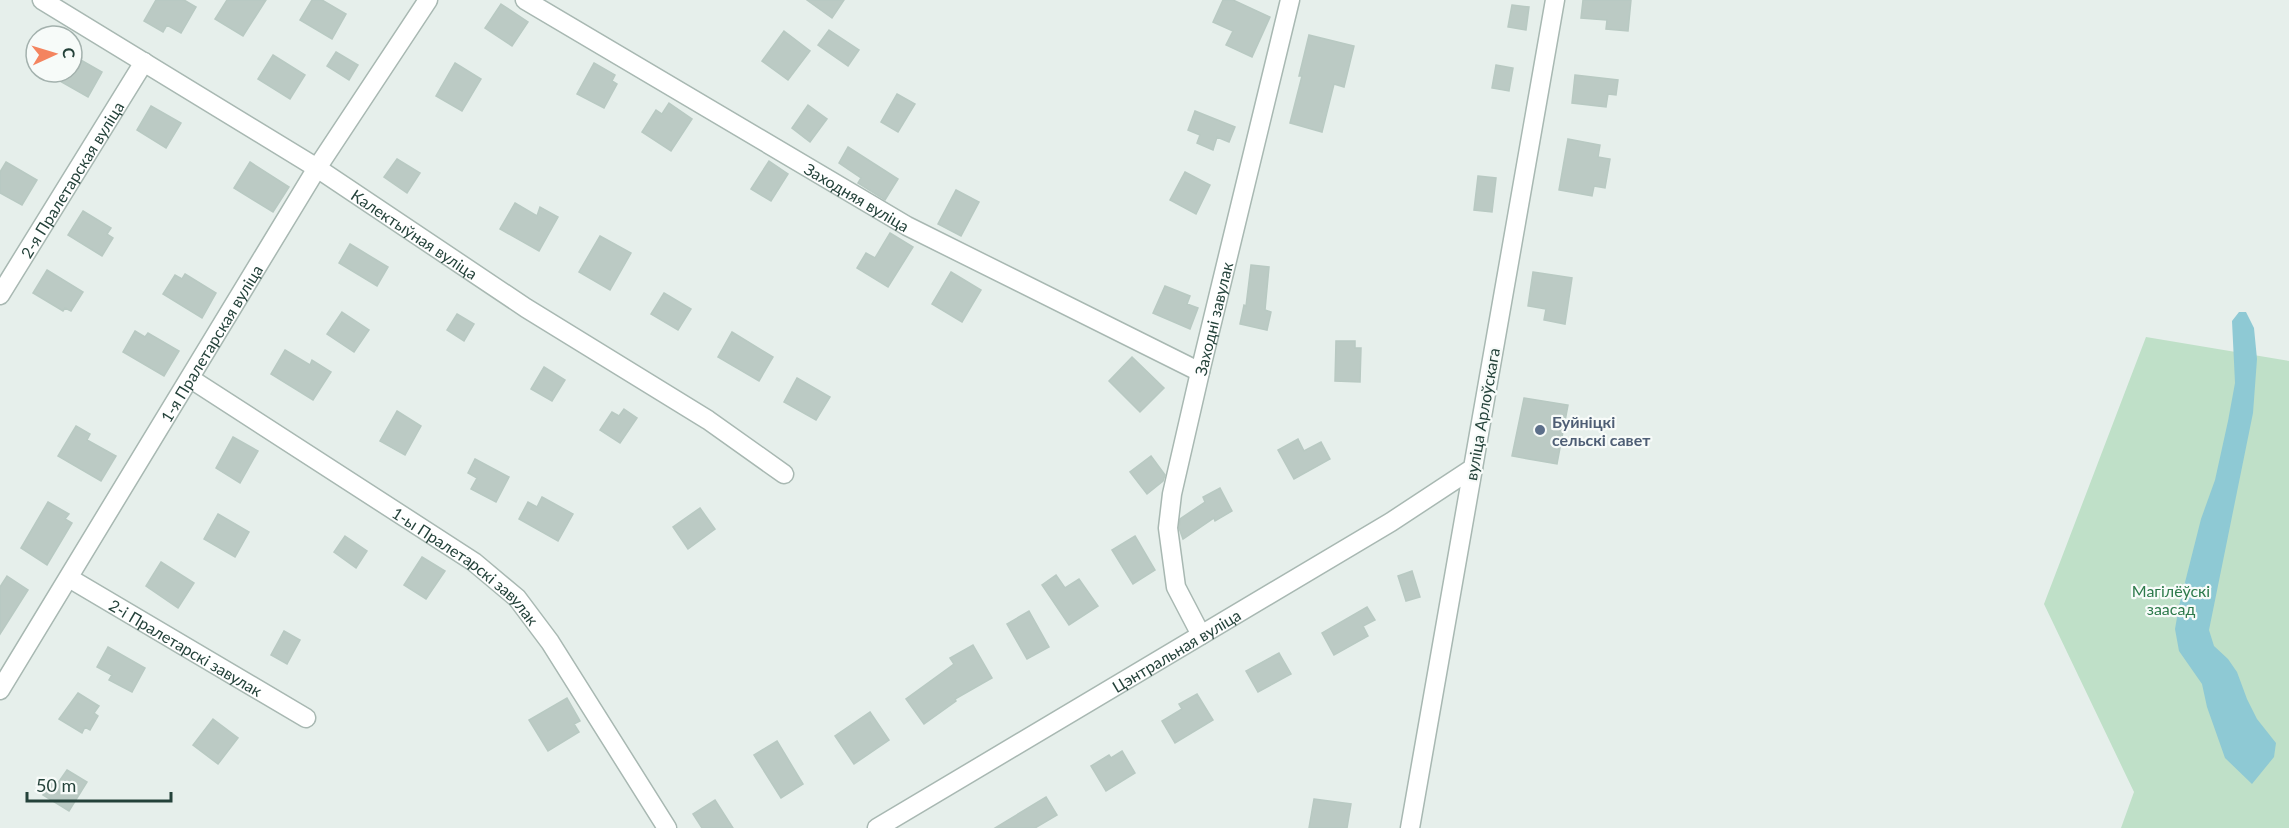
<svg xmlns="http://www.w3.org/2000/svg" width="2289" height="828" viewBox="0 0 2289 828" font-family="Lato,sans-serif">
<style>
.green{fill:#bfe0c8}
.water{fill:#8ec9d4}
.building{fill:#bbcac4;stroke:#b8c9c2;stroke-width:1.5}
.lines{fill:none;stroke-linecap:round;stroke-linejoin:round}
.minor-casing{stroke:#a8b8b2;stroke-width:21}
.tertiary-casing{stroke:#a8b8b2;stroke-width:21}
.minor{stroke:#fff;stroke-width:18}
.tertiary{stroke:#fff;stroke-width:18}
.service-dot{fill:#5c6f8a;stroke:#f7fbf9;stroke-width:2}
.labels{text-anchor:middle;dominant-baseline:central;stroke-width:4.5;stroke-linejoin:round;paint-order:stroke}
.street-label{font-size:16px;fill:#24423a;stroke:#f7fbf9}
.service-label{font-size:16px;font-weight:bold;fill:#4e5e75;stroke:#f7fbf9;text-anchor:start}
.park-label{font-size:16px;fill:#2d7a4b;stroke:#f7fbf9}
</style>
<rect width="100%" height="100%" fill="#e6efeb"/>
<path class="green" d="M2146 337 2289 361V828H2121L2134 792 2044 604Z"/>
<path class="water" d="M2239 312H2246L2254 328 2257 359 2253 413 2209 630 2214 646 2228 659 2237 672 2247 699 2257 719 2276 743 2274 757 2252 784 2225 758 2207 707 2202 684 2179 651 2175 629 2179 606 2201 519 2215 480 2228 421 2235 383 2232 321Z"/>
<path class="building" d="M156 0H184L196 7 181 33 167 25 163 32 144 21Z
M227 0H266L243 36 215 19Z
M312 0H322L346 14 332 39 300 20Z
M807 0H844L832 18Z
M1223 0H1233L1270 17 1252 57 1226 45 1233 31 1213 22Z
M1583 0H1631L1628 31 1606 29 1607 20 1581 18Z
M501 4 528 22 512 46 485 28Z
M1512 5 1529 7 1526 30 1508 27Z
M829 30 859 50 848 66 818 45Z
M784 31 810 51 788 80 762 61Z
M1309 35 1354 46 1344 87 1334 84 1322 132 1290 123 1302 76H1299Z
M336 52 358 65 349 80 327 66Z
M72 55 102 72 88 97 44 72H72Z
M273 55 305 75 290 99 258 79Z
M455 63 481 79 462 111 436 96Z
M594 63 615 75 612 81 617 84 604 108 577 94Z
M1496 65 1513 68 1509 91 1492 88Z
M1575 75 1618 80 1616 95 1608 94 1606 107 1572 103Z
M897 94 915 104 898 132 881 122Z
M669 103 692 119 671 151 642 132 656 110 662 114Z
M808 105 827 119 810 142 792 128Z
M151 106 181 123 166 148 137 130Z
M1195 111 1235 127 1229 142 1217 137 1213 150 1197 143 1200 135 1188 130Z
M1568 139 1600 145 1598 157 1610 159 1605 188 1594 186 1592 196 1559 190Z
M848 147 898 179 885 200 858 183 861 178 839 163Z
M397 159 420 173 407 193 384 177Z
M769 161 788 174 771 201 751 189Z
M6 162 37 180 22 205 0 193V172Z
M250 162 289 187 273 212 234 188Z
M1185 172 1210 185 1196 214 1170 200Z
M1478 176 1496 178 1492 212 1474 210Z
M956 190 979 202 961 236 938 224Z
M515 203 537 216 540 207 558 217 539 251 500 229Z
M83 211 111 228 107 234 113 238 102 256 68 235Z
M890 233 913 247 888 287 857 268 866 253 875 258Z
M600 236 631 253 610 290 579 272Z
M350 244 388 267 377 286 339 263Z
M1251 265 1269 267 1265 310 1271 312 1267 330 1240 324 1244 305 1246 306Z
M47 270 83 292 71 311 65 308 63 311 33 293Z
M951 272 981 290 962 322 932 304Z
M1533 272 1572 278 1565 324 1544 320 1546 309 1528 306Z
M185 274 216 293 202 318 163 294 175 275 182 279Z
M1165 286 1190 296 1187 304 1198 308 1190 329 1153 313Z
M664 293 691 309 678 330 651 314Z
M342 312 369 330 354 352 327 334Z
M457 314 474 324 464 341 447 330Z
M135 331 145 337 148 333 179 351 164 376 123 352Z
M732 332 773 357 759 381 718 357Z
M1336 341H1355V348H1361L1360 382 1335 381Z
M285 350 310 365 312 360 331 372 313 400 271 374Z
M1132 357 1164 388 1140 412 1109 381Z
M544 367 565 380 552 401 531 389Z
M797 378 830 397 816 420 784 402Z
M1524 398 1568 405 1557 464 1512 456Z
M624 409 637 418 620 443 600 430 612 412 619 416Z
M397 411 421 426 405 455 380 441Z
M76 426 90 434 87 440 116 456 101 481 58 456Z
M233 437 258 451 240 483 216 468Z
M1298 439 1304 451 1321 442 1330 459 1294 479 1278 450Z
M1151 456 1165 475 1163 481 1147 494 1130 472Z
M475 459 509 477 496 502 471 489 477 478 468 473Z
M1220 488 1232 511 1215 521 1214 518 1183 539 1179 528 1180 519 1205 502 1203 497Z
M542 497 573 514 558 541 519 519 528 502 537 507Z
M48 502 69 514 65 519 72 523 47 565 21 548Z
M700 508 715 529 688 549 673 527Z
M218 514 249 532 235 557 204 539Z
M345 536 367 551 356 568 334 552Z
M1135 536 1155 570 1133 584 1112 550Z
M422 557 445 571 426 599 404 585Z
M161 562 194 583 178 608 146 586Z
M1412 571 1420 597 1406 601 1398 576Z
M1056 575 1065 588 1079 579 1098 606 1069 625 1042 585Z
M7 576 28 590 0 634V587Z
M1367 607 1375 620 1363 626 1368 636 1334 655 1322 633Z
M1029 611 1049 647 1027 659 1007 624Z
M284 631 300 640 287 664 271 655Z
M973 645 992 678 955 699 956 701 924 724 906 699 954 664 950 658Z
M108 647 145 668 132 692 109 680 112 675 97 667Z
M1279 653 1291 674 1258 692 1246 671Z
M78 693 99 706 94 713 98 716 90 730 85 727 82 733 59 719Z
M1197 694 1213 720 1175 743 1162 721 1182 709 1179 704Z
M567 698 580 721 574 724 579 732 548 751 529 720Z
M870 712 889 740 854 764 835 736Z
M213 719 238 738 218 764 193 745Z
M777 741 803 784 781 798 754 755Z
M1122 751 1135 773 1106 791 1091 766 1109 755 1111 758Z
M67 770 87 782 69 811 43 795 52 780 58 783Z
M1046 797 1057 815 1035 828H995Z
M1314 799 1351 804 1347 828H1309Z
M715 800 733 828H702L693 814Z"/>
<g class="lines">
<defs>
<g id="minor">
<path id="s1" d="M42 0 317 168 526 308 708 420 784 474"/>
<path id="s2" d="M525 0 907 226 1200 372"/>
<path id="s3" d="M0 295 144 62"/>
<path id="s4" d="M191 379 474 562 517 598 550 642 667 828"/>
<path id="s5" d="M69 578 306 718"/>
<path id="s6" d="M1201 635 1176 587 1168 528 1172 494 1200 372 1290 0"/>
<path id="s7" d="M0 690 317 168 428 0"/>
<path d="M1410 828 1473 468"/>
</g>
<g id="tertiary">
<path id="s8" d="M877 828 1391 522 1473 468 1555 0"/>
</g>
</defs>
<use href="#minor" class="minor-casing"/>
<use href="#tertiary" class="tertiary-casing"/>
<use href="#minor" class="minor"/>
<use href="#tertiary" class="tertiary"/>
</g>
<circle class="service-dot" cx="1540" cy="430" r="6"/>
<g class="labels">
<g class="street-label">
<text stroke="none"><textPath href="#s3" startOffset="136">2-я Пралетарская вуліца</textPath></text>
<text stroke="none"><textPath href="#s2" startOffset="386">Заходняя вуліца</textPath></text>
<text stroke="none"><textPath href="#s1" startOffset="440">Калектыўная вуліца</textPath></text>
<text stroke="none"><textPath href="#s6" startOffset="328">Заходні завулак</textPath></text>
<text stroke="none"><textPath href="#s7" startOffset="406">1-я Пралетарская вуліца</textPath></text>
<text transform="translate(1482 414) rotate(-80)">вуліца Арлоўскага</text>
<text stroke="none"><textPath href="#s4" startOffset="333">1-ы Пралетарскі завулак</textPath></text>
<text stroke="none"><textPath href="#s5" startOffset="136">2-і Пралетарскі завулак</textPath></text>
<text stroke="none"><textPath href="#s8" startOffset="348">Цэнтральная вуліца</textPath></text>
</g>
<g class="service-label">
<text x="1552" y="421">Буйніцкі<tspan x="1552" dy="18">сельскі савет</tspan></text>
</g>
<g class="park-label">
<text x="2171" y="590">Магілёўскі<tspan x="2171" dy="18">заасад</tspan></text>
</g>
</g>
<g transform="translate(54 54) rotate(86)"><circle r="28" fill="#f7fbf9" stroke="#a3b1ad" stroke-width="1.5"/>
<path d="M0-4.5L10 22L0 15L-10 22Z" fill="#f4845f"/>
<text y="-9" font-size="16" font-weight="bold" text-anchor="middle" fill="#24423a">С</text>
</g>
<path d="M27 792v9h144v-9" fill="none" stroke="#24423a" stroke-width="3"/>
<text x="36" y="792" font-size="18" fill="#24423a" stroke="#f7fbf9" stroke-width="4.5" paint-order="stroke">50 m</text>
</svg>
